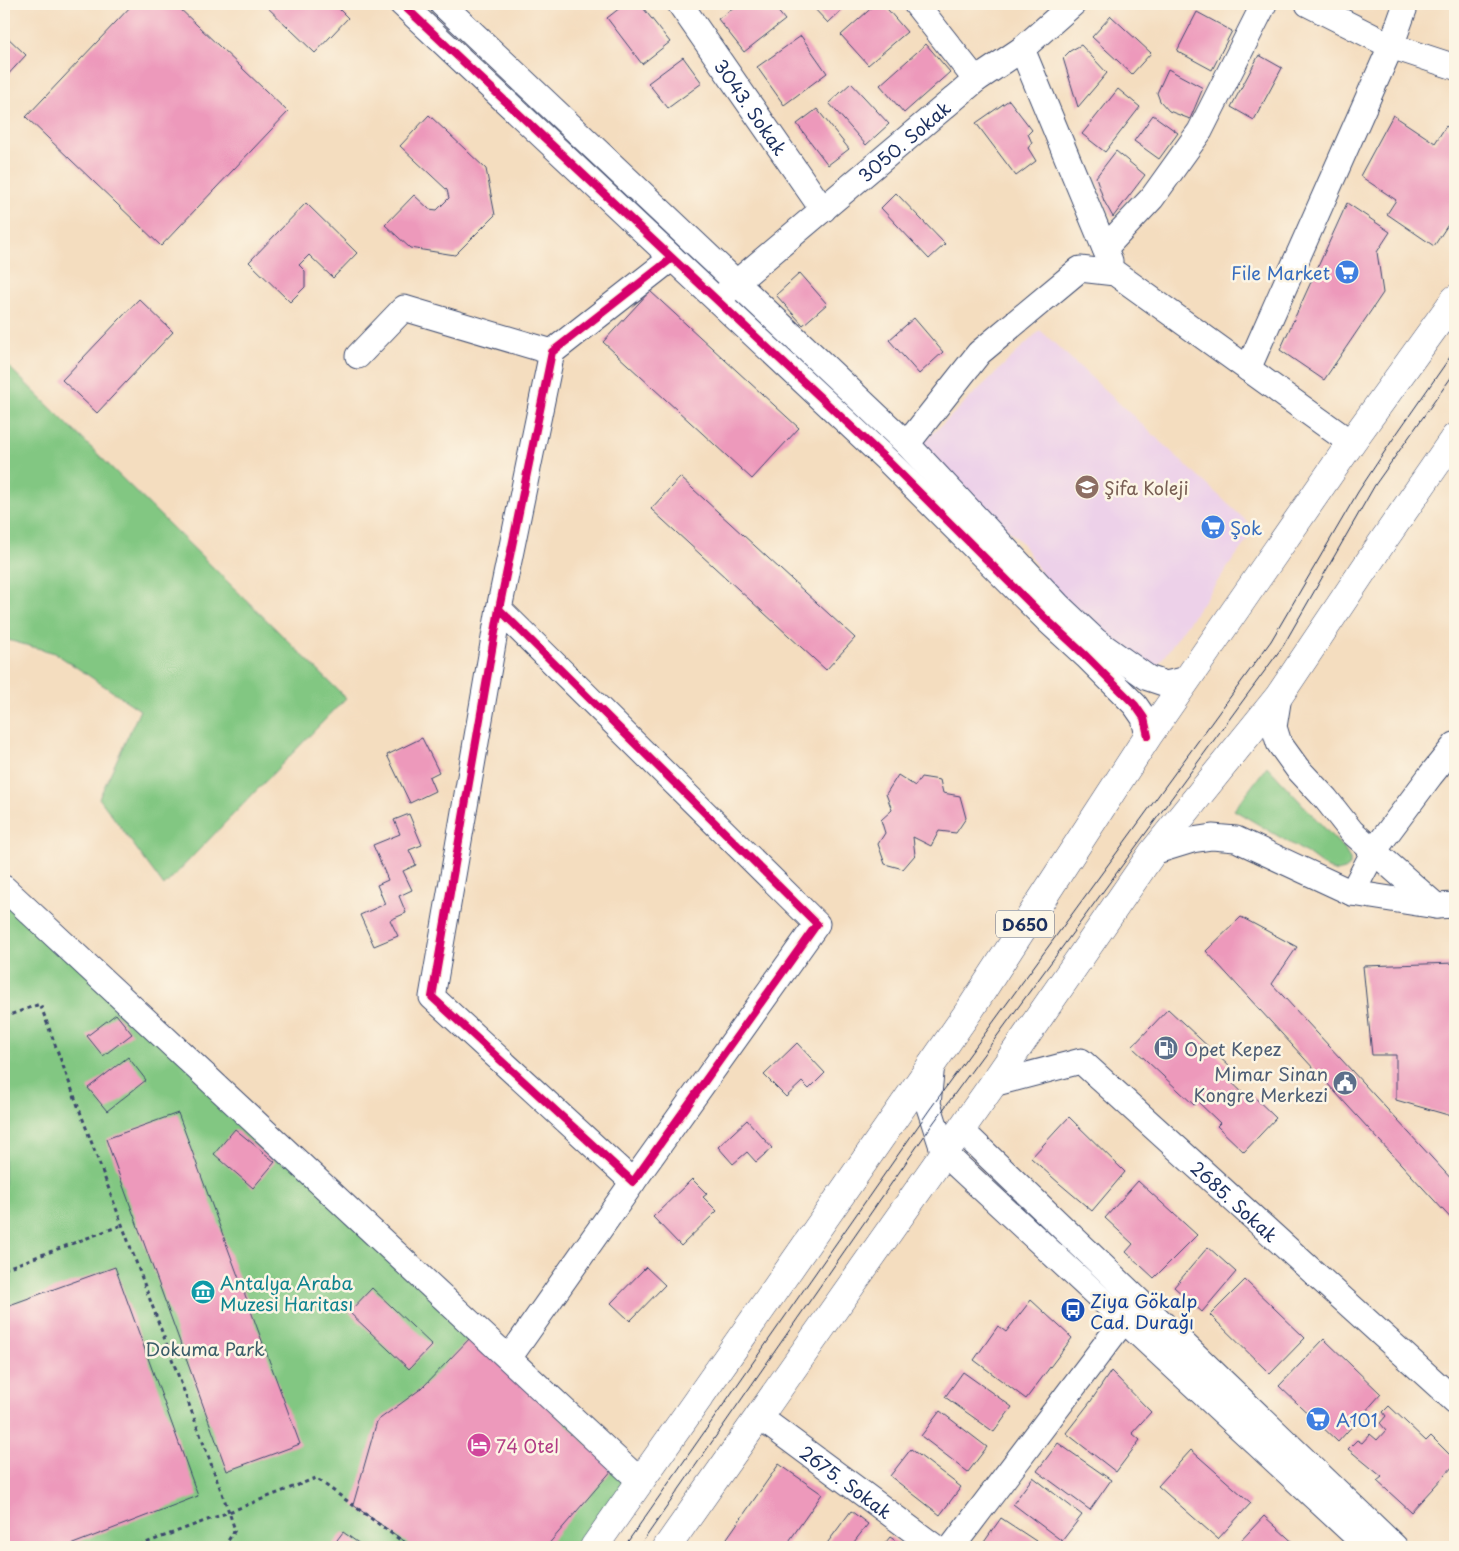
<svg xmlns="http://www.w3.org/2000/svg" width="1459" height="1551" viewBox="0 0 1459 1551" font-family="'Playpen Sans',sans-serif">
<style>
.built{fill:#edd1e9}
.green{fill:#82c782;stroke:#4e7b70}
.building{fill:#ed99bb}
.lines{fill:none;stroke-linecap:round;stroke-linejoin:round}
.minor-casing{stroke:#3c496d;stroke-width:27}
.highway-casing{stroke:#3c496d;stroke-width:29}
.path{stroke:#3c496d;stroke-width:3;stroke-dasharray:4 4;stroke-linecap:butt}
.minor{stroke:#fff;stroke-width:25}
.highway{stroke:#fff;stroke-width:28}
.tram{stroke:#1b2f5e;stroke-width:1}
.cycleway-casing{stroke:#fcf5e5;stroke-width:11}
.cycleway{stroke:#d6006c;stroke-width:8}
.labels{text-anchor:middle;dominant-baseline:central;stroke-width:5;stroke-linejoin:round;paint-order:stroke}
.shield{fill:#fcf5e5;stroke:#5e6a86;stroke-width:1}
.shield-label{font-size:16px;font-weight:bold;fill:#1b2f5e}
.street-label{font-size:18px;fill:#1b2f5e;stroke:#fcf5e5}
.shop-label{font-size:18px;fill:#366cbe;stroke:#fcf5e5;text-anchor:start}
.education-label{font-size:18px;fill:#785e54;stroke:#fcf5e5;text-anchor:start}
.service-label{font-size:18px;fill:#4e5e75;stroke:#fcf5e5;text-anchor:start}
.culture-label{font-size:18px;fill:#0d838f;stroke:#fcf5e5;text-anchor:start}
.transit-label{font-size:18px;fill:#164399;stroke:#fcf5e5;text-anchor:start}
.park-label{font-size:18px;fill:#3a5d69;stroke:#fcf5e5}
.hotel-label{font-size:18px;fill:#b23c85;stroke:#fcf5e5;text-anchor:start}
</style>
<rect width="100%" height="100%" fill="#fcf5e5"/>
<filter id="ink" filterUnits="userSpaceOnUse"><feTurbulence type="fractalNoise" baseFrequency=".02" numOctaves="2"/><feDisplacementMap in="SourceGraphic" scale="10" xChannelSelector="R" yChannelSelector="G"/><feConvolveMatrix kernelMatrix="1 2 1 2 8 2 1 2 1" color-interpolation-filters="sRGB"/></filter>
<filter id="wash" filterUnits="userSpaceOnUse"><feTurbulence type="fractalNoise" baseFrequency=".0096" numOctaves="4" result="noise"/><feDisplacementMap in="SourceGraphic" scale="20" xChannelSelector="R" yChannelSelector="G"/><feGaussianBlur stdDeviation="1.12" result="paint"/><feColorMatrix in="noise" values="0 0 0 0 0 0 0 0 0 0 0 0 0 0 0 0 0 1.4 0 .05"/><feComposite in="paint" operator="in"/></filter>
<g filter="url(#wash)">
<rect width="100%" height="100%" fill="#f4ddbf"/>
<path class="built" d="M1040 330 1255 529 1153 672 1050 587 1022 543 921 445Z"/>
<path class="green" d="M4 362 346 698 164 886 99 798 140 710 55 653 4 639Z
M1267 766 1344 849 1350 859V866L1345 870 1337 872 1328 869 1305 852 1234 810Z
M4 889 640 1481 593 1547H4Z"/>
<g id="blocks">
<path class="building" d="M133 4H175L288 112 161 246 26 117Z
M264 4H334L348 18 315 53Z
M625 4H640L670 42 642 64 607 18Z
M738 4H772L785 20 744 52 718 19Z
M810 4H848L828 23Z
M876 4H883L907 32 868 65 841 35Z
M1197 12 1232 31 1212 70 1177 51Z
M1111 16 1151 53 1132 74 1092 37Z
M4 34 26 55 4 79Z
M801 36 827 73 784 105 757 67Z
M926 44 950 72 904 113 880 85Z
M1081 45 1107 73 1078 107 1063 58 1070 51Z
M1259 55 1282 68 1254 120 1231 107Z
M683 57 702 83 668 108 648 83Z
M1168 69 1203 88 1190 119 1169 111 1160 101 1157 93Z
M851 83 889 124 866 145 829 103Z
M1118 89 1140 107 1105 152 1082 134Z
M1009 100 1032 130 1028 134 1032 143 1028 148 1036 161 1016 176 976 123Z
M817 109 849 149 828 165 797 124Z
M429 115 486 169 495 215 455 255 410 248 385 225 414 195 429 209 437 210 449 198 447 190 400 146Z
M1153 115 1178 133 1159 159 1134 141Z
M1393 115 1435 143 1446 126 1455 133V214L1434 246 1387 214 1396 200 1360 176Z
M1116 151 1145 175 1113 217 1104 201 1096 177Z
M896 193 945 244 929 259 881 208Z
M306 203 357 253 333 278 309 255 299 265 305 271V287L290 302 249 262Z
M1347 203 1390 232 1377 252 1383 293 1324 380 1280 350Z
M800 273 827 304 803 325 776 295Z
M650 291 799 428 752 479 603 342Z
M139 299 173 332 97 413 62 380Z
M914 318 943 352 919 374 889 340Z
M680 477 855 638 826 670 651 509Z
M422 738 439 772 429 777 435 791 410 803 387 755Z
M898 775 915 786 921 777 940 780 943 793 960 796 966 818 956 833 939 831 931 846 913 837 915 855 903 869 885 864 878 844 885 833 881 820 892 810 886 794Z
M409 814 422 845 409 850 416 865 403 871 412 890 399 896 406 913 390 920 398 936 374 946 360 915 385 904 377 885 388 880 373 845 400 834 394 820Z
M1241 917 1297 947 1272 984 1455 1183V1223L1206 951Z
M1455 963V1117L1396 1100V1055H1372L1363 966Z
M1168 1009 1230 1067 1223 1074 1246 1096 1249 1092 1276 1118 1244 1152 1217 1126 1220 1123 1197 1101 1194 1105 1132 1047Z
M116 1014 132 1034 103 1056 87 1036Z
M797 1043 825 1073 809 1089 802 1082 786 1097 764 1075Z
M128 1057 146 1080 107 1111 88 1088Z
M178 1113 300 1444 227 1471 106 1139Z
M1069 1117 1125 1172 1092 1211 1060 1184 1031 1158Z
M747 1120 772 1148 756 1162 747 1152 733 1164 718 1147Z
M235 1129 275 1162 253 1188 214 1154Z
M692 1179 707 1194 703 1197 717 1211 681 1246 653 1217Z
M1138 1181 1197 1235 1154 1278 1126 1252 1133 1244 1105 1218Z
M1208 1247 1236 1272 1202 1312 1174 1287Z
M115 1267 198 1496 65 1547H8L4 1536V1307Z
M646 1267 665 1285 630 1321 611 1303Z
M1245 1280 1305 1338 1270 1374 1210 1315Z
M372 1288 432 1345 409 1369 349 1312Z
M1031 1300 1072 1338 1026 1399 974 1360 998 1326 1006 1332Z
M473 1335 613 1469 546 1547H413L353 1505 377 1421 422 1388Z
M1324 1339 1381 1394 1338 1442 1279 1386Z
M1111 1371 1151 1412 1132 1433 1140 1440 1116 1472 1066 1433 1091 1401Z
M963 1372 1012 1407 994 1432 945 1397Z
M1389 1406 1426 1441 1431 1436 1455 1460V1464L1411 1512 1377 1481 1382 1477 1348 1449 1357 1440 1362 1443 1370 1434 1377 1440 1386 1430 1380 1423 1386 1416 1383 1412Z
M940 1411 987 1447 968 1472 921 1436Z
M1058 1443 1111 1480 1090 1510 1037 1471Z
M911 1449 961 1487 940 1515 890 1476Z
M1191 1450 1251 1503 1218 1539 1158 1486Z
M779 1464 822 1494 785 1547H734L725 1541Z
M1033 1477 1082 1515 1062 1541 1013 1504Z
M851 1511 868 1524 854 1542 862 1547H827L825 1546Z
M1264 1516 1298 1547H1235Z
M1001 1518 1045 1547H986L982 1545Z
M343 1532 364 1547H332Z
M890 1537 905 1547H882Z"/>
</g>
</g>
<g filter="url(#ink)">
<use href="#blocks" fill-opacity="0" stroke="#3c496d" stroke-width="1"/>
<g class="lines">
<defs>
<g id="minor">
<path d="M402 4 888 461 1046 619 1086 656 1135 705 1144 718 1148 736"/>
<path d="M442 4 907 444 1058 605 1096 641 1148 678 1166 684 1188 679"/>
<path id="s1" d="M680 4 823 210"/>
<path d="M916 4 976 80"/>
<path d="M1308 4 1391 46 1455 67"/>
<path d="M1022 49 1110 261"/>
<path d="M1105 248 1152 198 1200 131 1264 4"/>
<path id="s2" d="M726 293 737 282 976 80 1022 49 1073 4"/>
<path d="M358 356 404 308 552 352"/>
<path d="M1248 369 1391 46 1406 4"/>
<path d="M907 444 979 353 1080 269 1115 273 1351 443"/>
<path d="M499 609 817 924 633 1182 432 997 499 609 552 352 672 258"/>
<path d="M1279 696 1274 727 1279 743 1297 768 1326 799 1352 832 1436 906"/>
<path d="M1153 852 1192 840 1212 837 1236 839 1352 893 1436 906 1455 905"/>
<path d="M4 888 640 1481"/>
<path d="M1352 893 1374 851 1430 776 1455 745"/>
<path d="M932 1063 928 1104 944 1153 1368 1547"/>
<path id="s3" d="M993 1084 1081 1061 1455 1401"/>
<path d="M961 1130 1395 1547"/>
<path d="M509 1358 633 1182"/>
<path id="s4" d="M758 1416 935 1547"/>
<path d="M952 1547 1124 1320"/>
</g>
<path id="highway" d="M594 1547 774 1291 971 1008 1148 736 1351 443 1455 299
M667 1547 993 1084 1153 852 1279 696 1381 544 1455 437"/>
</defs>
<use href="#minor" class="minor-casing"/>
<use href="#highway" class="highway-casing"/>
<path class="path" d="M4 1017 40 1004 229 1512 135 1547
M4 1269 122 1225
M224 1547 235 1530 229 1512 316 1478 410 1547"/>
<use href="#minor" class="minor"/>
<use href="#highway" class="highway"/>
<path class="tram" d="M624 1547 930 1109 1271 641 1358 492 1393 439 1455 350
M639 1547 934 1122 1283 646 1375 485 1455 372"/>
<defs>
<path id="cycleway" d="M402 4 888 461 1046 619 1086 656 1135 705 1144 718 1148 736
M499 609 817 924 633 1182 432 997 499 609 552 352 672 258"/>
</defs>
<use href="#cycleway" class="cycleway-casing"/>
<use href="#cycleway" class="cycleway"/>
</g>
</g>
<defs>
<symbol id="supermarket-disc" viewBox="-11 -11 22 22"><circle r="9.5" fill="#3f7fe0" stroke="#fcf5e5"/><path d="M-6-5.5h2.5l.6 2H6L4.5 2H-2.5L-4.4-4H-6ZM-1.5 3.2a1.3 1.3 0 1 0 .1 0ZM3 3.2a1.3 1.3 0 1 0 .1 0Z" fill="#fff"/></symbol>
<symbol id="school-disc" viewBox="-11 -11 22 22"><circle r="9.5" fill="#8d6e63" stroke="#fcf5e5"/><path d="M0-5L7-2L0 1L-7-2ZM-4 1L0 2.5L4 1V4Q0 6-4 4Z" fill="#fff"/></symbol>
<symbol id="fuel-disc" viewBox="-11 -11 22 22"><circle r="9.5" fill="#5c6f8a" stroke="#fcf5e5"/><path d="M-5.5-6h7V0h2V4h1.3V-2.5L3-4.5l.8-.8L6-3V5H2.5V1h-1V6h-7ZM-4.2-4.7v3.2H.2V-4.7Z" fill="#fff"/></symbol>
<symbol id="civic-disc" viewBox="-11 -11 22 22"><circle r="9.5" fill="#5c6f8a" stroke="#fcf5e5"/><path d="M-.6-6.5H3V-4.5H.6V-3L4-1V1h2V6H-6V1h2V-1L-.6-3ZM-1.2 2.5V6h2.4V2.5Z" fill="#fff"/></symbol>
<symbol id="museum-disc" viewBox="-11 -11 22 22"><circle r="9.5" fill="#0f9aa8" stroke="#fcf5e5"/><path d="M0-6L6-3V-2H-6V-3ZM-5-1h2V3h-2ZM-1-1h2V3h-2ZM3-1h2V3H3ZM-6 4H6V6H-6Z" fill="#fff"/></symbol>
<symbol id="bus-disc" viewBox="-11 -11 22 22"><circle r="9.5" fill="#1a4fb4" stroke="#fcf5e5"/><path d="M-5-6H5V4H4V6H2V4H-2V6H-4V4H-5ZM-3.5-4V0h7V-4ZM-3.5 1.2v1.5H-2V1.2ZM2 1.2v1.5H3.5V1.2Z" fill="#fff"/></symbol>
<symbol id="hotel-disc" viewBox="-11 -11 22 22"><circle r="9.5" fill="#d1479c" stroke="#fcf5e5"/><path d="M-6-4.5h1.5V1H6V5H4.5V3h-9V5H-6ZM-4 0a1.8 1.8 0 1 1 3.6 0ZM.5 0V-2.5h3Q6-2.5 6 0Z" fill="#fff"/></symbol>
</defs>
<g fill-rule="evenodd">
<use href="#supermarket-disc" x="1333" y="258" width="28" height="28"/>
<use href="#school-disc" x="1073" y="473" width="28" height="28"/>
<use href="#supermarket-disc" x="1199" y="513" width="28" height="28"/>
<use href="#fuel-disc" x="1152" y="1034" width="28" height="28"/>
<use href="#civic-disc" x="1331" y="1069" width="28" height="28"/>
<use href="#museum-disc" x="189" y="1278" width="28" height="28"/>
<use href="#bus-disc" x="1059" y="1296" width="28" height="28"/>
<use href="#supermarket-disc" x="1304" y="1405" width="28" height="28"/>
<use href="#hotel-disc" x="465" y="1431" width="28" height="28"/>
</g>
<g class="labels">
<rect class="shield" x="996" y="910.5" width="58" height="27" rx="4"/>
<g class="shield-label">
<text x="1025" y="924">D650</text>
</g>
<g class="street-label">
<text stroke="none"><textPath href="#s1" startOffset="125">3043. Sokak</textPath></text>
<text stroke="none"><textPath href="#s2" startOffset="234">3050. Sokak</textPath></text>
<text stroke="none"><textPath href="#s3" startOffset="299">2685. Sokak</textPath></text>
<text stroke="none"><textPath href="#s4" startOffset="110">2675. Sokak</textPath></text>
</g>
<g class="shop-label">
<text x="1330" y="272" text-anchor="end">File Market</text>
<text x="1230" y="527">Şok</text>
<text x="1336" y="1419">A101</text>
</g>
<g class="education-label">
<text x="1104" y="487">Şifa Koleji</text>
</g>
<g class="service-label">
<text x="1184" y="1048">Opet Kepez</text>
<text x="1328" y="1073" text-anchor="end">Mimar Sinan<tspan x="1328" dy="21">Kongre Merkezi</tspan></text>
</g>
<g class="culture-label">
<text x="220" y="1282">Antalya Araba<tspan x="220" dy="21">Muzesi Haritası</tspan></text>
</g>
<g class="transit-label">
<text x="1090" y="1300">Ziya Gökalp<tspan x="1090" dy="21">Cad. Durağı</tspan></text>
</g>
<g class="park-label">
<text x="205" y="1348">Dokuma Park</text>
</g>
<g class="hotel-label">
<text x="496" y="1445">74 Otel</text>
</g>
</g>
<rect width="1459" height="1551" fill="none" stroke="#fcf5e5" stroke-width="20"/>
</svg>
